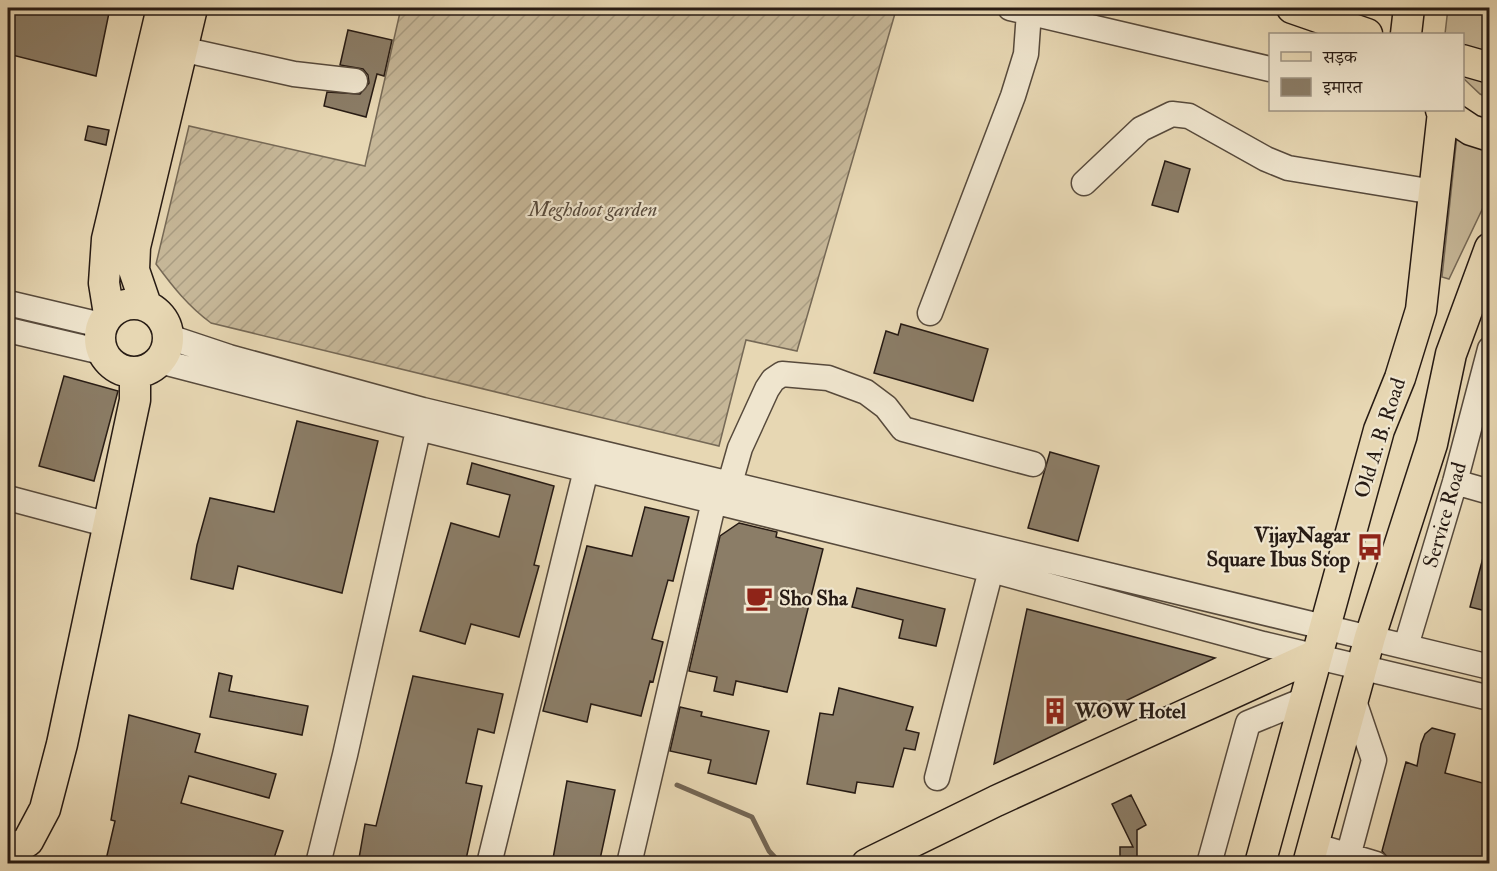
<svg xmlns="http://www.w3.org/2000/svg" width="1497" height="871" viewBox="0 0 1497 871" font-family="'IM FELL Double Pica','Noto Serif Devanagari',serif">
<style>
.grass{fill:#c6b798;stroke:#766956;stroke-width:1.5}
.garden{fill:url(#garden-furrows);stroke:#766956;stroke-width:1.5}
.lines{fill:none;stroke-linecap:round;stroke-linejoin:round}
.stream{stroke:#736553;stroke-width:5}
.building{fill:#8b7d67;stroke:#271b14;stroke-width:1.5}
.minor-casing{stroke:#574a3c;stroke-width:27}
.major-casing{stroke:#271b14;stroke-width:33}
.minor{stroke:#efe5ce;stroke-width:24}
.major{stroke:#e7d7b3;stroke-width:30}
.labels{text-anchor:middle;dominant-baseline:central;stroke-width:4.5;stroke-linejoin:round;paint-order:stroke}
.park-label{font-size:21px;font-style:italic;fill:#574a3c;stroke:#efe5ce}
.street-label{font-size:21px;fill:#271b14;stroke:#efe5ce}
.poi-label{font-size:21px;font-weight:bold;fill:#271b14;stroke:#efe5ce;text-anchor:start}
</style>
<defs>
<pattern id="garden-furrows" width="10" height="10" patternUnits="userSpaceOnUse" patternTransform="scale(1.5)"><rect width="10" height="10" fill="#c6b798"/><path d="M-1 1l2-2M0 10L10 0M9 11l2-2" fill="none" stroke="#aa9d82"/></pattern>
</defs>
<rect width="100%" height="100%" fill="#e7d7b3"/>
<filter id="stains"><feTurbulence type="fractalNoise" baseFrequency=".00333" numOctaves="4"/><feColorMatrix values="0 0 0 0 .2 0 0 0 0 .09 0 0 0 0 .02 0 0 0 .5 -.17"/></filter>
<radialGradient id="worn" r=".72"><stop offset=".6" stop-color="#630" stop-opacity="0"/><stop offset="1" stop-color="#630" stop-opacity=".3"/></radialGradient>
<path class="grass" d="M1448 8H1489V98L1480 94 1463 78 1462 34H1445Z
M1457 136 1489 149V195L1449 279 1442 277Z"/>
<path class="garden" d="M401 8H885L896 10 797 351 746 340 719 446 211 323C188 306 173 287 156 264L189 126 365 166Z"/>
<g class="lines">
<path class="stream" d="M677 785 752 817 769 851 781 864"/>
</g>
<path class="building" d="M8 8H110L96 76 8 54Z
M348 30 392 40 384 76 377 74 366 117 324 106 327 92 360 94 369 83 368 75 363 69 340 65Z
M88 126 109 130 106 145 85 140Z
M1165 161 1190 169 1178 212 1152 205Z
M901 324 988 349 973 401 874 373 886 331 898 335Z
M64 376 118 391 94 481 39 466Z
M297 421 378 441 342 593 238 566 233 589 191 579 197 545 210 498 274 512Z
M1050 452 1099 466 1078 541 1028 528Z
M472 463 554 486 534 565 539 566 519 637 471 624 465 644 420 631 451 523 499 537 510 495 467 484Z
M645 507 689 517 673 581 668 580 652 639 663 642 653 682 650 681 641 716 591 704 587 722 543 711 587 546 632 556Z
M739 523 777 532 776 537 823 549 787 692 736 681 733 695 714 691 717 677 689 671 720 536Z
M1485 550 1490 551V612L1470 607Z
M857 588 945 609 936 646 899 638 903 620 852 607Z
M1027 609 1215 658 994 764Z
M219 673 232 676 229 691 308 706 302 735 210 717Z
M413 676 503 694 494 733 478 729 466 783 482 786 465 864H358L365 824 376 826Z
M839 688 913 707 906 730 919 733 915 750 904 748 893 787 857 782 855 793 807 784 820 713 833 715Z
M680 707 702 712 701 716 769 731 756 784 708 773 711 760 670 751Z
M129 715 200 734 195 752 276 774 269 798 189 776 181 803 283 831 272 864H105L115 821 111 820Z
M1432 728 1455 734 1445 773 1490 785V864H1410L1388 858 1382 851 1406 762 1417 766 1421 744 1425 734Z
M567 781 615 790 599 864H552Z
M1131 795 1146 825 1137 830V864H1120V847H1133L1112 804Z"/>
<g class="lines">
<defs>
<path id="minor" d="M1010 8 1270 69
M181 49 294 74 355 81
M1084 183 1141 129 1172 114 1189 116 1266 159 1288 168 1434 192
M8 303 101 325
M930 313 1013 96 1026 54 1029 12
M8 330 102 352
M169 337 229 357 423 410 1490 667
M159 361 418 428 991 570 1263 644 1490 698
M1455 482 1490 492
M730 483 740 448 767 389 773 380 782 374 828 378 866 392 886 407 903 429 1033 464
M8 498 109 525
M1406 646 1455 482 1490 349
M937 778 991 570
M1313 845 1376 864
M318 864 345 755 422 413
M489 864 586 470
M629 864 714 501
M1209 864 1248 723 1304 700
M1346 864 1374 760 1353 698"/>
<path id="major" d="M1292 8 1367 34
M1406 34 1409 8
M1462 60 1490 68
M1441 110 1471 130 1490 136
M100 338a34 34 0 1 1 68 0a34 34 0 1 1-68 0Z
M146 305 134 270 135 247 192 8
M109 314 104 283 107 239 162 8
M8 854 28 841 45 809 62 744 135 400V372
M867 864 996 801 1316 655
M1260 864 1379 430 1400 378 1421 310 1443 112
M1308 864 1370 637 1432 444 1451 354 1490 248"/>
</defs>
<use href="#minor" class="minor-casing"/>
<use href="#major" class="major-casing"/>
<use href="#minor" class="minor"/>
<use href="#major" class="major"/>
</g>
<defs>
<symbol id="bus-bare" viewBox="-9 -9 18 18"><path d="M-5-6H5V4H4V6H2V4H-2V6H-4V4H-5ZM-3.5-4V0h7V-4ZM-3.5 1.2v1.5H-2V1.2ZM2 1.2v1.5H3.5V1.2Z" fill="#8f2418" stroke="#efe5ce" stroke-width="2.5" paint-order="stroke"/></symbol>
<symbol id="cafe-bare" viewBox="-9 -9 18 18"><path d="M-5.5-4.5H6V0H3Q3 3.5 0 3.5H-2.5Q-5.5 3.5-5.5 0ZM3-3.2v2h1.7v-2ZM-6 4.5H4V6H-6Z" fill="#8f2418" stroke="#efe5ce" stroke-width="2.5" paint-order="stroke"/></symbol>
<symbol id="building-bare" viewBox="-9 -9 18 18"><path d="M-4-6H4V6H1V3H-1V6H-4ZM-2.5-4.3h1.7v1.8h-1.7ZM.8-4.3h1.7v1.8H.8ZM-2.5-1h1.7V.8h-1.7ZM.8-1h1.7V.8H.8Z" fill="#8f2418" stroke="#efe5ce" stroke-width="2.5" paint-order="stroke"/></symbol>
</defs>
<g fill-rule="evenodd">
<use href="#bus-bare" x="1351" y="528" width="38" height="38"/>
<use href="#cafe-bare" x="740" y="579" width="38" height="38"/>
<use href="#building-bare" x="1036" y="692" width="38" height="38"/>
</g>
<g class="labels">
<g class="park-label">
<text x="593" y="209">Meghdoot garden</text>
</g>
<g class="street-label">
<text transform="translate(1380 438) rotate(-72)">Old A. B. Road</text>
<text transform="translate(1445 515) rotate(-74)">Service Road</text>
</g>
<g class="poi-label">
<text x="1350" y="535" text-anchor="end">VijayNagar<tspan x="1350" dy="24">Square Ibus Stop</tspan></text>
<text x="779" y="598">Sho Sha</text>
<text x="1075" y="711">WOW Hotel</text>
</g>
</g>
<rect width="1497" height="871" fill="none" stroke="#e7d7b3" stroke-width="30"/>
<rect x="9" y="9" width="1479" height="853" fill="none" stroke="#271b14" stroke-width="3"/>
<rect x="15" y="15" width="1467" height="841" fill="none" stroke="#271b14" stroke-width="1.5"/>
<rect x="1269" y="33" width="195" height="78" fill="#efe5ce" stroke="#9f9484" stroke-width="1.5"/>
<rect x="1281" y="52" width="30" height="9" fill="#e7d7b3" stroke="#9f9484" stroke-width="1.5"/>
<text x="1323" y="63" font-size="18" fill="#271b14">सड़क</text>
<rect x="1281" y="78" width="30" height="18" fill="#8b7d67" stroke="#9f9484" stroke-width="1.5"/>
<text x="1323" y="93" font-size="18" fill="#271b14">इमारत</text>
<rect width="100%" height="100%" filter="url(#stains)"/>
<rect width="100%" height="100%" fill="url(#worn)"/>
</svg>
